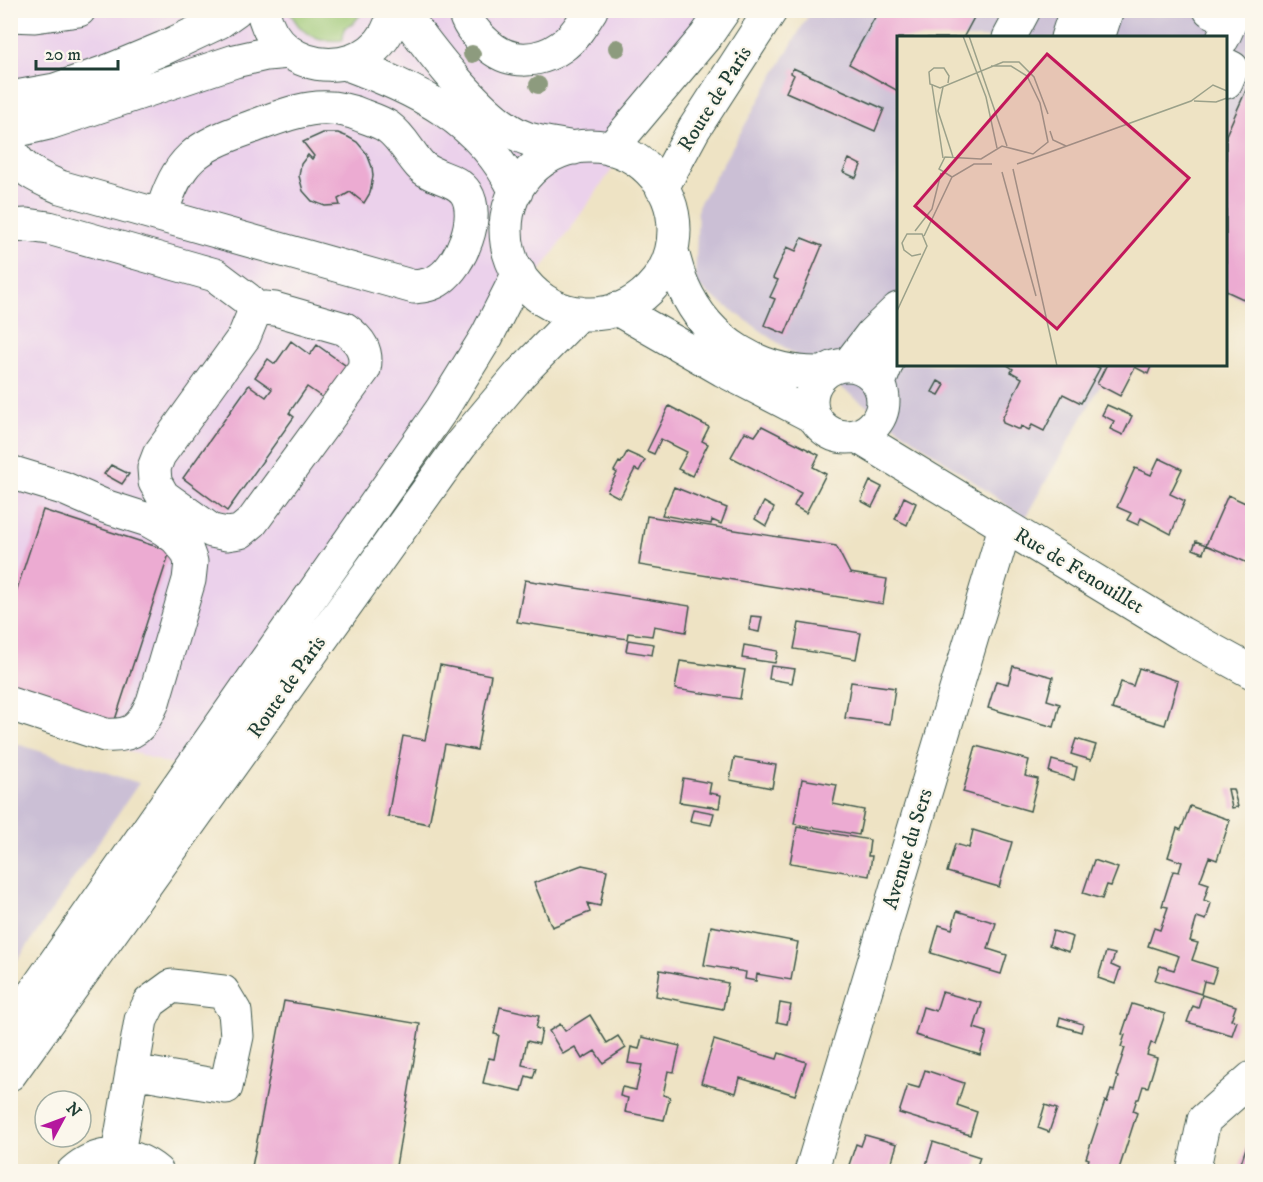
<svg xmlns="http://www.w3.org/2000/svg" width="1263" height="1182" viewBox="0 0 1263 1182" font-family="'IM FELL DW Pica',serif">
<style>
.built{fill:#ebd1eb}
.industrial{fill:#cbbfd5}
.green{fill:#9dc774;stroke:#5e8254;stroke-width:1.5}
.building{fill:#ecabd2}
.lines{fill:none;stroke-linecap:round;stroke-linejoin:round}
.minor-casing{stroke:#3e564a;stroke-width:35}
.major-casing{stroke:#3e564a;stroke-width:35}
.minor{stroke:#fff;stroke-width:33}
.major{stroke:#fff;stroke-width:33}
.tree{fill:#8d9b7e}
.labels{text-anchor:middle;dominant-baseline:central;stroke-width:4.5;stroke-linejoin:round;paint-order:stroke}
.street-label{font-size:21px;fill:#1f3d34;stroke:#fbf7ec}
.inset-road{fill:none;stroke:#9ba18a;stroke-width:1.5}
.view{fill:#c2185b;fill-opacity:0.15;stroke:#c2185b;stroke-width:3}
.inset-edge{fill:none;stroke:#1f3d34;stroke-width:3}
</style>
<rect width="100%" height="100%" fill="#fbf7ec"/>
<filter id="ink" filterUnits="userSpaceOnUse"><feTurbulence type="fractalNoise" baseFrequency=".0167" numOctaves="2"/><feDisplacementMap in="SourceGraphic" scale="12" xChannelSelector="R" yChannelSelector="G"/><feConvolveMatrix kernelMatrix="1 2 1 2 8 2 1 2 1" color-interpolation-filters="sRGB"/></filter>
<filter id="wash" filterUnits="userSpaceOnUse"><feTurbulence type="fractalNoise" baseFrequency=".008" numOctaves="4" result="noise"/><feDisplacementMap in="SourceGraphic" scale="24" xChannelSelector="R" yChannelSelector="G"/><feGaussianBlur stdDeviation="1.35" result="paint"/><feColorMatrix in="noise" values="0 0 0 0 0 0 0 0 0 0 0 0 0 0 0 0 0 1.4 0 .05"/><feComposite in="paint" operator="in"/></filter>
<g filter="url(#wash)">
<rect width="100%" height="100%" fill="#eee3c4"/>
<path class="built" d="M11 11H724L188 770 11 713Z"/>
<path class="industrial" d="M811 11H1252V304L1226 292V38H898V364L1112 365 1025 518 695 284 698 206Z
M11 742 139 783 11 970 10 742Z"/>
<path class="green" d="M290 11V10L363 11 353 24 344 28 343 40C319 43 299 34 290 11Z"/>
<g id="blocks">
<path class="building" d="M879 10H978L963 38H898V91L849 64Z
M793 68 884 109 875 131 786 92 794 75 791 73Z
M1247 88 1252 90V303L1226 291V135Z
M323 133H338L348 137 357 142 367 154 372 167 373 176 370 193 364 203 350 192 338 199 340 205 325 206 312 201 303 191 299 176 301 164 308 155 312 159 314 156 303 142Z
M849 159 861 165 856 178 843 172Z
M802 238 822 246 785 334 764 325 775 299 770 297 778 280 773 278 787 247 796 251Z
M291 341 310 355 317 345 349 368 326 400 307 387 289 413 294 417 227 511 183 478 249 385 266 397 272 389 255 377 268 359 275 364Z
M1006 364H1092L1100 368 1081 403 1063 394 1044 431 1032 425 1029 430 1021 426 1020 429H1017L1003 423 1002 419 1022 378 1011 372 1013 369Z
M1107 364H1152L1148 374 1135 367 1120 396 1097 384Z
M938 381 945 385 939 395 932 392Z
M1107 405 1132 416 1123 435 1110 429 1114 421 1102 415Z
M669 406 709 427 702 441 708 444 692 476 678 469 687 452 661 439 654 454 647 451Z
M762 426 819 455 813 467 826 474 806 513 794 506 801 493 731 457 745 432 755 436Z
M627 452 645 460 639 471 635 469 620 498 607 491 617 473 614 471 619 462 621 463Z
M1159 458 1182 469 1170 494 1185 501 1171 534 1141 518 1138 525 1127 520 1131 513 1117 507 1135 468 1151 475Z
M111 465 129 474 122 484 104 474Z
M870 481 882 487 872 507 861 501Z
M674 487 727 508 721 524 712 520 711 524 662 515Z
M1228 495 1252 506V551L1248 563 1206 545 1203 553 1193 549 1196 541 1206 545Z
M904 497 916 503 907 525 895 519Z
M764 502 774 508 766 526 755 519Z
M43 510 170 551 112 729 10 695V610Z
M647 516 836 546 850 573 887 579 883 604 639 565Z
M525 580 690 606 686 632 654 626 652 636 628 633 627 639 517 622Z
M751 616 762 617 759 632 749 630Z
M799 623 861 633 856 659 794 649Z
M628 640 654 644 652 655 626 651Z
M744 645 778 651 775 663 742 658Z
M680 661 745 670 740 699 675 689Z
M440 665 491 675 477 750 445 744 429 824 388 816 403 736 425 740Z
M771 666 795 669 792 683 769 679Z
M1013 666 1053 677 1047 700 1060 704 1054 727 988 708 996 681 1008 684Z
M1139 668 1178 681 1165 725 1112 709 1121 682 1133 686Z
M851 682 895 688 890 724 845 718Z
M1076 739 1096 745 1091 760 1071 754Z
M976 746 1029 760 1025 776 1038 779 1030 811 963 792Z
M734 758 776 765 772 788 730 780Z
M1052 760 1077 767 1074 780 1049 772Z
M683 778 711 783 709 793 721 795 719 808 679 802Z
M802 779 837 785 833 804 864 810 859 835 794 824Z
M1228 789H1233L1238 807 1232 808Z
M1190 806 1230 820 1217 860 1209 857 1200 881 1209 884 1204 900 1211 903 1206 920 1197 917 1190 941 1198 943 1192 960 1217 968 1212 983 1204 981 1201 994 1155 980 1160 966 1174 970 1179 956 1148 946 1154 928 1160 930 1168 907 1162 906 1173 871 1179 872 1182 862 1168 857 1177 828 1181 830Z
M693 809 714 813 711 825 690 821Z
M797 827 870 840 868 856H872L869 876 790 863Z
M973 830 1012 842 999 887 947 872 955 844 969 848Z
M1094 860 1118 868 1111 886 1107 885 1102 899 1083 893Z
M582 865 607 870 600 906 587 903 590 912 552 927 534 883Z
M957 911 996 923 988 949 1007 955 1001 974 931 953 939 925 952 929Z
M711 926 798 942 791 980 757 974 756 981 745 979 746 972 704 965Z
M1053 931 1073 937 1069 952 1049 945Z
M1106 952 1115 954 1111 965 1120 969 1115 984 1098 978Z
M660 970 728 983 723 1009 656 996Z
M942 992 982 1003 974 1028 987 1032 980 1055 915 1035 923 1007 936 1011Z
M1202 995 1236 1006 1231 1020 1237 1021 1232 1035 1187 1022 1193 1006 1198 1008Z
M284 1001 420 1024 395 1172H251Z
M780 1003 791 1005 787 1024 777 1022Z
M1132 1004 1165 1014 1155 1044 1151 1043 1147 1055 1157 1058 1148 1087 1143 1086 1139 1099H1137L1133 1111 1137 1113 1119 1169 1115 1168 1114 1172H1085L1089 1159 1086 1158 1105 1101 1107 1102 1111 1090 1114 1091 1118 1077 1116 1076 1125 1048 1121 1047 1125 1035 1122 1034Z
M500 1007 539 1016 536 1028 542 1030 539 1044 527 1041 522 1065 536 1068 533 1078 526 1076 522 1091 483 1083 489 1058 494 1059 499 1035 494 1034Z
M590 1015 607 1043 618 1036 626 1048 603 1063 595 1051 582 1059 575 1047 563 1054 549 1031 560 1024 565 1031Z
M1060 1017 1083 1024 1081 1032 1058 1025Z
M642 1037 680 1046 674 1072 668 1071 663 1095 670 1097 664 1120 625 1112 628 1098 620 1096 622 1087 636 1090 642 1065 628 1063 631 1047 639 1049Z
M714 1040 777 1059 779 1053 806 1062 795 1095 740 1078 736 1093 701 1083Z
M925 1070 964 1083 957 1105 977 1112 970 1135 899 1113 908 1085 919 1088Z
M1045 1105 1057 1109 1049 1132 1038 1128Z
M865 1135 897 1144 889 1172H853L848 1168 856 1144 861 1146Z
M1250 1136 1252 1137V1172H1246L1247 1168 1240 1166Z
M933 1142 980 1157 975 1172H924Z"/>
</g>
</g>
<g filter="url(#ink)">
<use href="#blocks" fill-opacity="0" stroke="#3e564a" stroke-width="1.5"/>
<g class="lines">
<defs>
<path id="minor" d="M464 10C467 24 477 36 488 45 509 64 538 63 561 47 574 38 583 23 591 10
M1210 10 1231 20 1223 38
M10 15 35 16 79 10
M1009 38 1024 10
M1226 65 1232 68 1226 82
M10 149C20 170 40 178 60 187L414 287C424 286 432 285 440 279 461 264 481 217 466 193 456 177 433 179 420 165 409 153 402 137 388 127 381 122 371 119 363 116 321 98 290 113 249 128 195 147 178 159 161 215
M10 226 27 225 49 228 215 275 247 299 255 310
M264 308 275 309 345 329C360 340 368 351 364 369L252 522 240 532 227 534 212 531 163 496 155 482 154 468 159 455 244 337 255 310Z
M10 472 63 488 104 506 148 520 164 529 176 538 187 551 191 562 189 580 153 702C142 727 134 737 105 735L10 704
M118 1154 141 1020 150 1002 172 986 223 992 235 1012 237 1036 226 1087 132 1071
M73 1172C99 1149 131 1151 157 1172
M811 1172 1005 527
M1193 1172 1204 1120 1252 1078"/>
<path id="major" d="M263 10C276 82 383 83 394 10
M401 10C428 47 485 125 528 139 543 143 559 145 574 148
M1067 38 1076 10
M1098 38 1107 10
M345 63C417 90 481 119 516 192
M10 98 55 90 111 70 164 48 219 22 236 10
M10 132 49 123 235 61 266 54 289 52
M506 230a84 84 0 1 1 168 0a84 84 0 1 1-168 0Z
M611 149 706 36 724 10
M662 188 694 129 771 10
M672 251C675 263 678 275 683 286 708 343 762 375 823 373
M617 309 723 370 814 417
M849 364 872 334 898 309
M811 401a36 36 0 1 1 72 0a36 36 0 1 1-72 0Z
M879 383 890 355 898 343
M857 436 1181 633 1252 672
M10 1027 442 409 487 336 519 273
M10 1074 461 444 521 373 580 313"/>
</defs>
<use href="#minor" class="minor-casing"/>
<use href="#major" class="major-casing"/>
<use href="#minor" class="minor"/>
<use href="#major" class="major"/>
</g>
<g class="tree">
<circle cx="617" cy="48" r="9"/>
<circle cx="472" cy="54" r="9"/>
<circle cx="538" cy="85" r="9"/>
</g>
</g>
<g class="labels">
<g class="street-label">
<text transform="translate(715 99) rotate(-58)">Route de Paris</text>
<text transform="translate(1079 571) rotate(31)">Rue de Fenouillet</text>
<text transform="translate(287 687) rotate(-55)">Route de Paris</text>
<text transform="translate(908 849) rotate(-73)">Avenue du Sers</text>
</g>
</g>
<g transform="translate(897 36)">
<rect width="330" height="330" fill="#eee3c4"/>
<path class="inset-road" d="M66 0 89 61 100 112M72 0 110 110M51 47 52 40 47 32H37L32 36 33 48 43 52 106 26H122L137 41 151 78M35 49 46 122M46 51 41 75 56 121M297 65 319 66 330 62M153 95 156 104 169 110M120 128 294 65 316 49 330 55M116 133 160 330M105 136 139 260M55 141 42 133 48 121 84 123 105 110 136 118 151 106 143 67 130 40 114 30H94M18 195 35 173 44 137M27 200 55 141 77 128H95M0 275 30 210 25 198H10L5 207 7 214 15 220 24 218"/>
<path class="view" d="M150 18 292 142 160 293 18 170Z"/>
<rect width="330" height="330" class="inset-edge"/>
</g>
<rect width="1263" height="1182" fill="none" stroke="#fbf7ec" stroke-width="36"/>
<g transform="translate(63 1119) rotate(49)"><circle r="28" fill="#fbf7ec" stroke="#a3ada2" stroke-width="1.5"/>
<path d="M0-4.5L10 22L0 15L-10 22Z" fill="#b5179e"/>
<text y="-9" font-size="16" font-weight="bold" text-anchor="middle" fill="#1f3d34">N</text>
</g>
<path d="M36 60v9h82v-9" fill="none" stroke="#1f3d34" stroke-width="3"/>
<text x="45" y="60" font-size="18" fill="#1f3d34" stroke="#fbf7ec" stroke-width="4.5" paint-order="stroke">20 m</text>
</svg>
